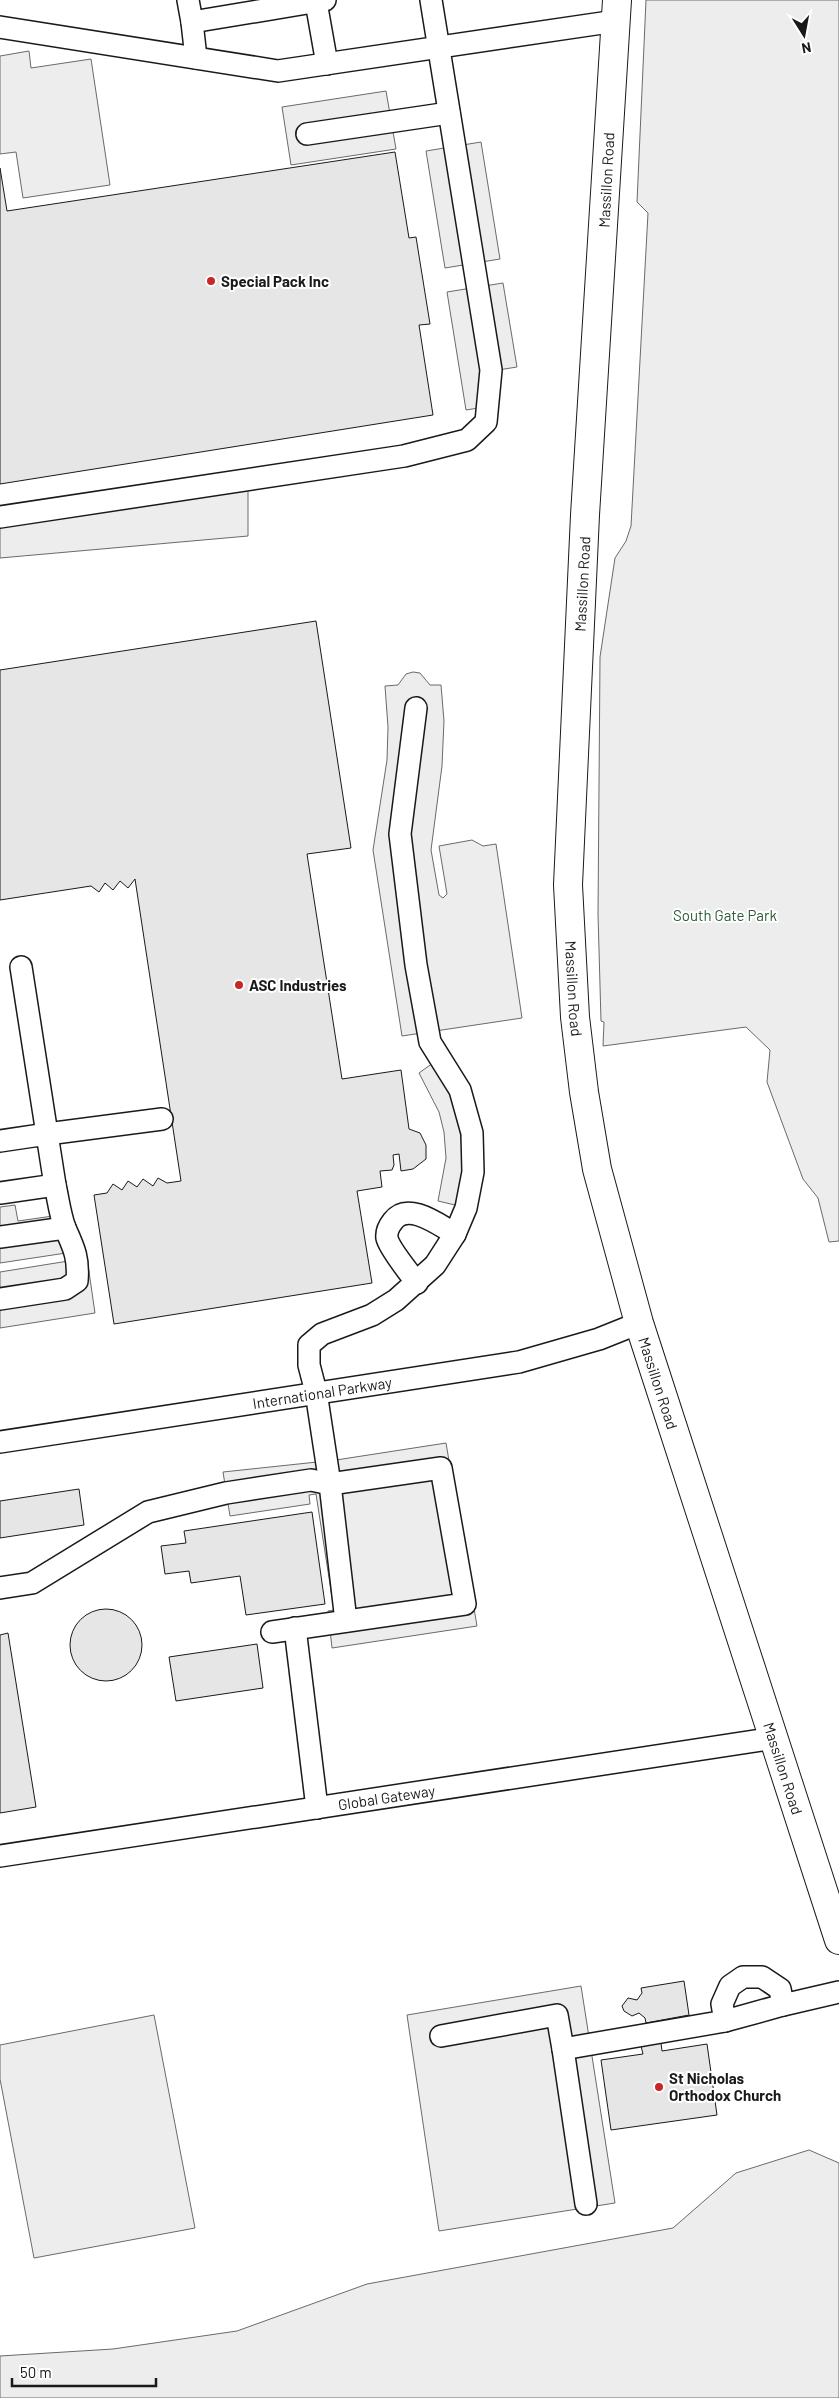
<svg xmlns="http://www.w3.org/2000/svg" width="839" height="2398" viewBox="0 0 839 2398" font-family="Barlow,sans-serif">
<style>
.built{fill:#ededed;stroke:#6a6a6a}
.building{fill:#e6e6e6;stroke:#1a1a1a}
.lines{fill:none;stroke-linecap:round;stroke-linejoin:round}
.minor-casing{stroke:#1a1a1a;stroke-width:24}
.major-casing{stroke:#1a1a1a;stroke-width:30}
.minor{stroke:#fff;stroke-width:21}
.major{stroke:#fff;stroke-width:28}
.poi-dot{fill:#c62828;stroke:#fff;stroke-width:2}
.labels{text-anchor:middle;dominant-baseline:central;stroke-width:4;stroke-linejoin:round;paint-order:stroke}
.street-label{font-size:15px;fill:#1a1a1a;stroke:#fff}
.poi-label{font-size:15px;font-weight:bold;fill:#1a1a1a;stroke:#fff;text-anchor:start}
.park-label{font-size:15px;fill:#2b5a34;stroke:#fff}
</style>
<rect width="100%" height="100%" fill="#fff"/>
<path class="built" d="M646 0H839V1241L829 1242 818 1198 803 1179 767 1082 770 1050 746 1027 603 1046 604 1022 601 1021 598 914 600 657 615 558 626 541 631 526 648 213 637 202Z
M29 51 31 68 91 59 110 185 23 198 16 152 0 154V56Z
M386 91 396 149 291 165 282 107Z
M481 142 500 259 445 268 426 151Z
M503 283 517 367 492 371 498 405 466 410 447 292Z
M248 486V536L0 558V528L152 497Z
M413 672 420 673 430 685H441L444 721 442 766 431 850 439 895 443 898 447 894 439 846 472 840 483 846 496 844 522 1018 402 1036 373 850 387 760 388 727 385 686 398 685 406 674Z
M433 1063 456 1107 460 1130 463 1158 462 1179 455 1205 438 1201 446 1158 444 1132 439 1112 419 1073Z
M15 1205 18 1221 60 1215 66 1253 0 1263V1207Z
M87 1258 95 1313 0 1328V1272Z
M446 1443 477 1626 332 1648 328 1611 334 1610 316 1494 309 1495 310 1504 230 1516 223 1472 336 1460Z
M581 1986 615 2203 439 2231 407 2015Z
M154 2015 195 2228 34 2258 0 2079V2045Z
M809 2150 839 2163V2398H0V2356L113 2349 237 2331 367 2284 673 2228 736 2173Z"/>
<path class="building" d="M395 152 409 238 416 237 430 324 419 325 433 415 0 484V168L7 211Z
M316 621 351 848 307 854 342 1079 401 1070 409 1129 420 1133 426 1145V1159L413 1169 401 1171 399 1154 393 1155 394 1165 392 1170 380 1171 382 1187 357 1191 372 1283 114 1324 94 1195 107 1193 113 1184 122 1190 128 1181 137 1187 143 1179 153 1186 158 1178 167 1183 181 1181 135 879 128 888 120 881 113 890 105 883 99 892 91 886 0 900V670Z
M79 1489 84 1525 0 1538V1501Z
M312 1512 325 1604 246 1615 240 1576 191 1583 189 1571 165 1574 161 1546 186 1543 184 1531Z
M70 1645a36 36 0 1 1 72 0a36 36 0 1 1-72 0Z
M8 1633 36 1807 0 1813V1635Z
M257 1644 263 1688 176 1701 169 1657Z
M684 1981 689 2015 646 2023 645 2018 639 2013 632 2016 624 2011 622 2006 628 1998 637 2000 642 1993 641 1988Z
M661 2043 662 2051 707 2044 717 2115 611 2130 601 2060 643 2054 641 2046Z"/>
<g class="lines">
<defs>
<g id="minor">
<path d="M188 0 192 22 325 0"/>
<path d="M316 2 327 64"/>
<path d="M192 22 196 58"/>
<path d="M0 27 278 71 616 21"/>
<path d="M307 134 449 113"/>
<path d="M0 517 404 456 467 440 486 422 491 370 431 0"/>
<path d="M21 967 47 1134 162 1119"/>
<path d="M0 1141 47 1134 55 1185"/>
<path d="M0 1193 55 1185C58 1198 60 1215 65 1228 74 1248 79 1258 77 1281L65 1289 0 1299"/>
<path d="M0 1237 65 1228"/>
<path d="M417 1283C410 1274 389 1248 387 1238 386 1231 389 1226 393 1221 408 1201 439 1225 455 1234"/>
<path id="s1" d="M0 1442 519 1362 599 1339 639 1323"/>
<path d="M0 1588 32 1583 148 1512 226 1493 311 1480 330 1484 346 1621"/>
<path d="M295 1628 317 1808"/>
<path d="M272 1632 465 1604 441 1468 330 1484 316 1392 309 1365V1345L322 1334 372 1315 396 1300 435 1265 455 1234 466 1208 473 1172 472 1133 460 1090 430 1042 416 965 400 834 416 708"/>
<path id="s2" d="M0 1856 774 1738"/>
<path d="M725 2021 783 2005"/>
<path d="M441 2036 557 2015 563 2049 725 2021 722 2004 730 1986 743 1977H762L780 1989 783 2005 839 1992"/>
<path d="M563 2049 586 2204"/>
</g>
<g id="major">
<path id="s3" d="M617 0 585 515 568 885 575 1017 584 1092 597 1169 639 1323 839 1940"/>
</g>
</defs>
<use href="#minor" class="minor-casing"/>
<use href="#major" class="major-casing"/>
<use href="#minor" class="minor"/>
<use href="#major" class="major"/>
</g>
<g class="poi-dot">
<circle cx="211" cy="281" r="5"/>
<circle cx="239" cy="985" r="5"/>
<circle cx="659" cy="2087" r="5"/>
</g>
<g class="labels">
<g class="street-label">
<text transform="translate(606 180) rotate(-87)">Massillon Road</text>
<text transform="translate(582 584) rotate(-87)">Massillon Road</text>
<text stroke="none"><textPath href="#s3" startOffset="990">Massillon Road</textPath></text>
<text stroke="none"><textPath href="#s3" startOffset="1395">Massillon Road</textPath></text>
<text stroke="none"><textPath href="#s1" startOffset="326">International Parkway</textPath></text>
<text stroke="none"><textPath href="#s3" startOffset="1800">Massillon Road</textPath></text>
<text stroke="none"><textPath href="#s2" startOffset="391">Global Gateway</textPath></text>
</g>
<g class="poi-label">
<text x="221" y="281">Special Pack Inc</text>
<text x="249" y="985">ASC Industries</text>
<text x="669" y="2078">St Nicholas<tspan x="669" dy="17">Orthodox Church</tspan></text>
</g>
<g class="park-label">
<text x="725" y="915">South Gate Park</text>
</g>
</g>
<g transform="translate(804 35) rotate(169)" stroke="#ffffff" stroke-width="4" paint-order="stroke">
<path d="M0-4L9 19L0 12L-9 19Z" fill="#1a1a1a"/>
<text y="-8" font-size="14" font-weight="bold" text-anchor="middle" fill="#1a1a1a">N</text>
</g>
<path d="M12 2378v8h144v-8" fill="none" stroke="#1a1a1a" stroke-width="2.5"/>
<text x="20" y="2378" font-size="15" fill="#1a1a1a" stroke="#ffffff" stroke-width="4" paint-order="stroke">50 m</text>
</svg>
